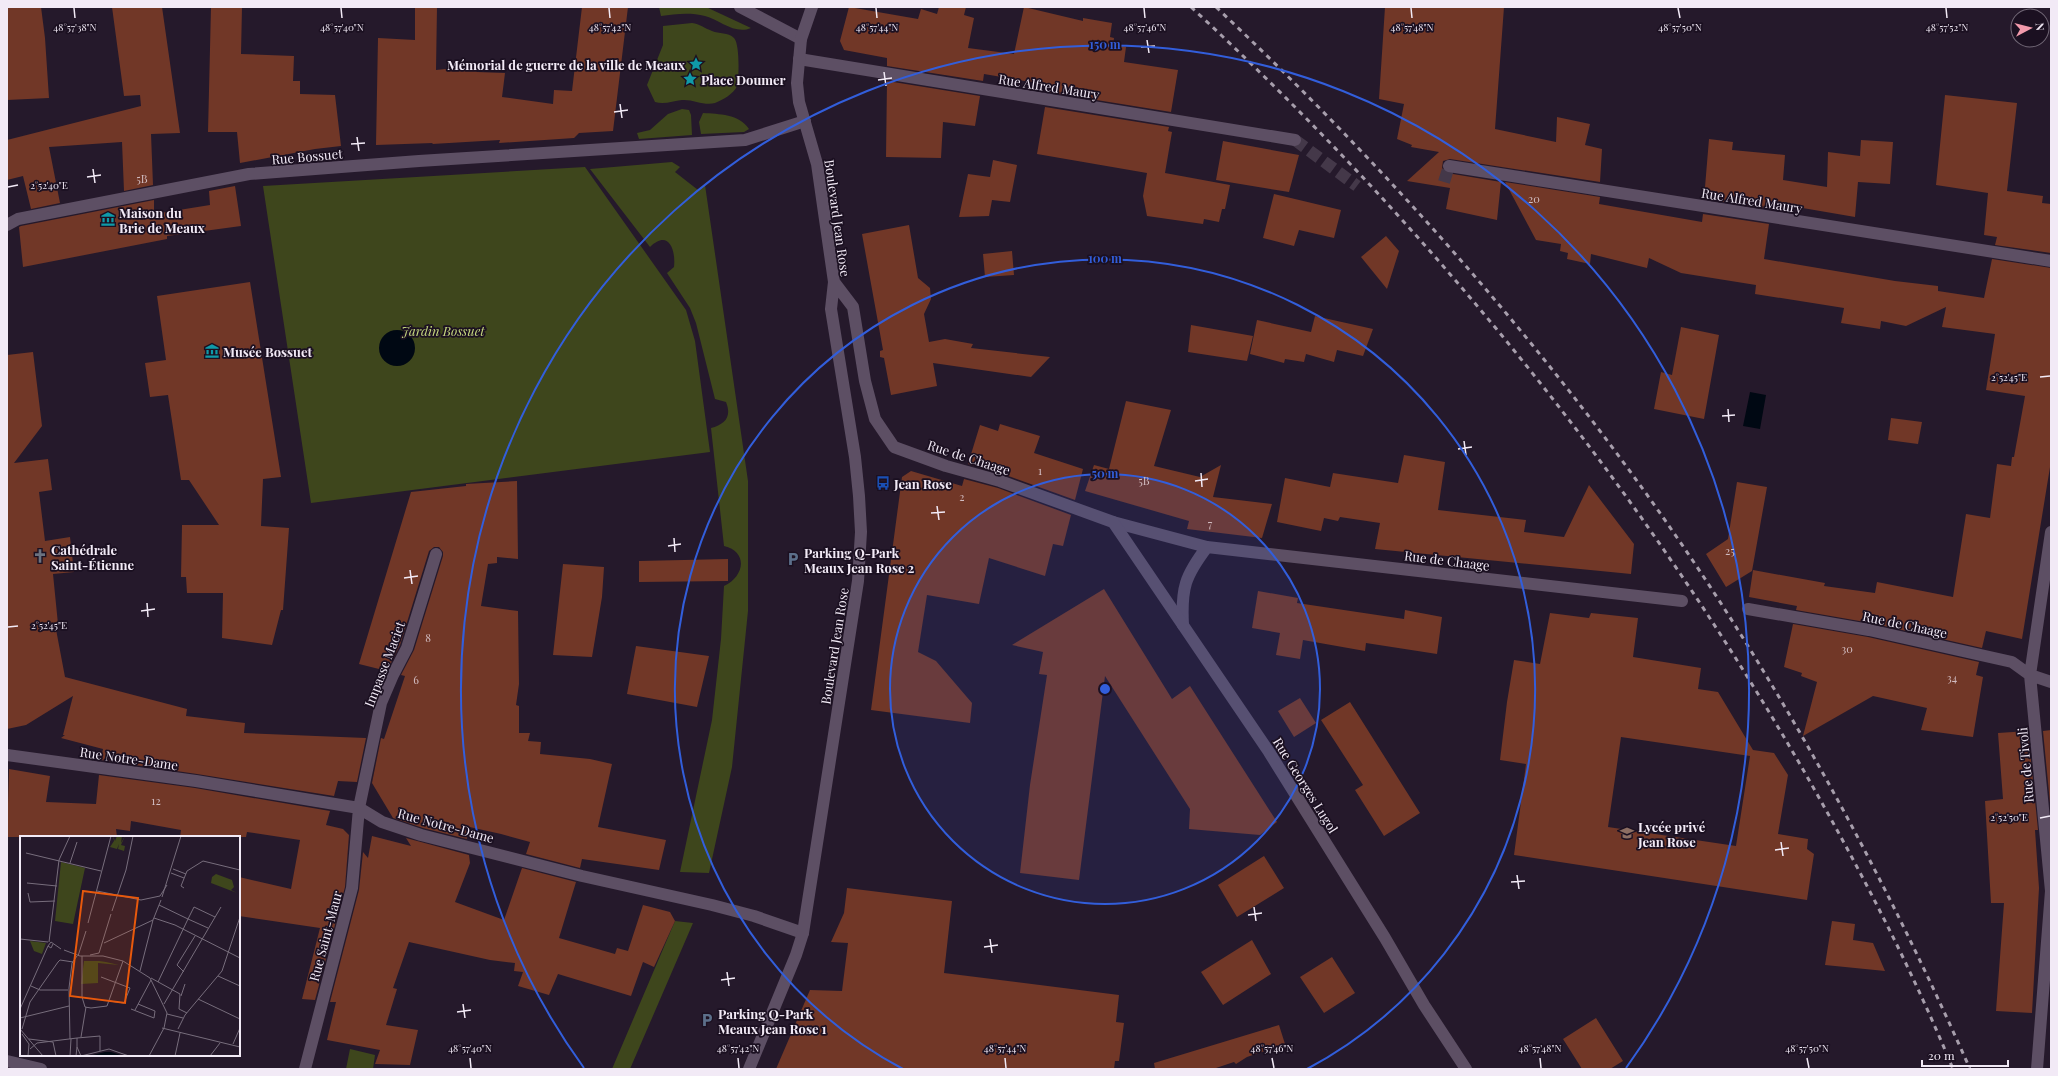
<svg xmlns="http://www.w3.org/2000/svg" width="2058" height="1076" viewBox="0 0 2058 1076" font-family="'Playfair Display',serif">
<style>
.green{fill:#3e461c}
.water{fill:#000813}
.building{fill:#713727;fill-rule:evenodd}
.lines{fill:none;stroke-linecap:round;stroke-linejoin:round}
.street-tunnel{stroke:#443849;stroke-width:12;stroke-dasharray:12 6;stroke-linecap:butt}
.street{stroke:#5d4f64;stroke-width:12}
.secondary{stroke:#5d4f64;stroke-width:12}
.rail{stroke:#a79eac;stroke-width:3;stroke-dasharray:5 5;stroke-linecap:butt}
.ticks{fill:none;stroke:#f2eaf6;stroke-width:1.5}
.ring{fill:none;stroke:#325edb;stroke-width:2}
.labels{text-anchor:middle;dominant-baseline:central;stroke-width:3.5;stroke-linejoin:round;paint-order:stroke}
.number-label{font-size:11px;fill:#d2bdc2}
.poi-label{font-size:13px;font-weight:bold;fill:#f2eaf6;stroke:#1b1021;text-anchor:start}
.street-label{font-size:13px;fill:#f2eaf6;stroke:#1b1021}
.park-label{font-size:13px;font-style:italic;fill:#c6d97f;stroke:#1b1021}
.inset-road{fill:none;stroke:#776d7c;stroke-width:1}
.view{fill:#e8590c;fill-opacity:0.15;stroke:#e8590c;stroke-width:2}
.inset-edge{fill:none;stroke:#f2eaf6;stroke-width:2}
.ticks-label{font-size:10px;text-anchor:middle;fill:#f2eaf6;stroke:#1b1021;stroke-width:3.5;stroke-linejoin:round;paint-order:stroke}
.centre{fill:#325edb;stroke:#1b1021;stroke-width:2}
.ring-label{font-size:12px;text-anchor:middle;font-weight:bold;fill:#325edb;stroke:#1b1021;stroke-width:3.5;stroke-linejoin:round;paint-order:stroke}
</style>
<rect width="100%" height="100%" fill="#25192b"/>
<path class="green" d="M659 7H706L751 28C735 35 720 20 705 16 690 12 675 14 661 16Z
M692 23C700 24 704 28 712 31 719 34 728 32 734 38 740 44 739 79 737 86 734 94 722 100 715 103 704 106 693 99 682 100 673 101 664 105 655 102L647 85 663 45V26Z
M682 109 689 110 691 115 692 135 639 139 637 133 650 130 668 114Z
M703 113C719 114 739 114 749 129L744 132 701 134 699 122Z
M672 162 680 167 675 172 698 190 705 185 748 481V611L732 767 709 873 680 872 712 720 721 639 724 586C744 577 749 552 724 546L711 428C725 424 732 417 726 402L715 399 696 323 690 308 667 273 674 267C676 249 668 229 650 247L590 169Z
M585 167 686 310 695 341 710 452 311 503 263 186Z
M675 921 693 923 630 1069H612Z
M350 1049 375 1055 373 1069H346Z"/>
<path class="water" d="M379 348a18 18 0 1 1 36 0a18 18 0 1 1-36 0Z
M1750 392 1766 395 1760 429 1743 426Z"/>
<path class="building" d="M7 7H41L45 38 49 98 7 100Z
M112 7H162L180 133 151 134 153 185 124 191 122 142 49 147 60 203 31 209 23 176 7 180V140L141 106 140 95 124 96Z
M211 7H242L241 54 294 56 293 81H300V94L335 95 341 146 315 149 240 163 237 132H208Z
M415 7H437L436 70 473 66 477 72 505 73 502 97 553 104 554 90 572 91 582 7H628L613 131 579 133 574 138 499 143 500 140 432 144 433 143 376 145 378 38 415 40Z
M849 7 918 19 921 9 937 14 939 7H966L964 15 974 18 968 48 1014 54 1024 7 1083 21V18L1112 23 1110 37 1114 38 1113 45 1126 47 1124 62 1178 70 1171 112 1047 92 1048 85 984 74 983 81 887 66V58L844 50 840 41Z
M1385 7H1504L1495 129 1556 142 1557 117 1590 124 1585 145 1602 149 1600 182 1450 159 1443 161 1442 168 1447 173 1501 182 1497 220 1446 209 1450 188 1407 181 1439 152 1411 147 1412 145 1397 139 1404 104 1379 99Z
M887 81 980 96 975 126 943 122 941 158 886 157Z
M1945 95 2017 103 2007 191 2043 196 2042 203 2051 204V253L1995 245 1997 237 1984 235 1988 193 1936 185Z
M1045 107 1169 127 1168 131 1172 132 1165 173 1230 185 1225 209H1222L1219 222 1204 219 1203 224 1147 216 1143 196 1147 173 1037 154Z
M1709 139 1733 142 1732 150 1785 155 1783 180 1827 187 1828 152 1860 156 1861 140 1893 142 1890 184 1858 182 1855 217 1773 203 1772 209 1704 199Z
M1223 141 1299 155 1289 192 1216 180Z
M993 160 1017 165 1010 202 992 200 989 216 959 217 968 174 990 177Z
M1505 182 1600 197 1599 204 1702 222 1703 214 1769 224 1764 259 1895 281 1938 286V291L1984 298 1992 259 2051 268V461L2022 639 1986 631 1982 648 1871 623 1796 610 1797 606 1749 597 1753 570 1825 583 1824 586 1875 593 1877 582 1953 597 1966 514 1990 518 1997 464 2011 466 2012 457H2014L2025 396 1986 390 1995 334 1942 327 1946 307 1906 326 1881 321 1880 329 1841 323 1844 308 1755 294 1756 285 1681 273 1649 258 1647 268 1591 254 1590 264 1567 259 1568 253 1560 251 1561 244 1536 240Z
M235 186 241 226 167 236V239L23 267 19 227 21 226 154 200V214L210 205 209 191Z
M1274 194 1341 210 1334 238 1299 230 1294 246 1263 238Z
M909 225 918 278 930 288 931 299 924 314 929 342 945 339 973 344 971 348 1050 357 1031 377 933 363 937 386 891 395 884 358 880 357V351L883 350 862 234Z
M1386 236 1399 251 1387 289 1361 257Z
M1012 251 1014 275 985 277 983 254Z
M250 282 281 477 263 479 261 526 289 528 283 610H281L272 645 222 638 223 593H187L186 577H181L182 525H219L189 480H181L168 395 150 397 145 363 166 360 157 296Z
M1315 316 1373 329 1363 356 1337 350 1334 362 1306 354 1304 362 1285 359 1284 363 1250 354 1257 320 1311 332Z
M1191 325 1253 336 1247 361 1188 352Z
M1681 327 1719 335 1704 419 1654 409 1661 372 1672 375Z
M33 352 42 426 14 463 48 459 52 490 39 492 45 541 70 537 74 572 53 574 58 624H55L65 677 187 709 186 716 245 723 244 733 366 738 357 782 338 781 334 796 197 774 101 760 103 749 61 738 65 735H63L73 696 26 725 7 729V355Z
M1126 401 1171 410 1154 466 1200 477 1221 465 1213 497 1272 504 1262 538 1187 529 1189 521 1085 491 1094 465 1109 469Z
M1891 418 1922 422 1918 444 1888 440Z
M1000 424 1040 436 1034 453 1083 469 1075 500 1003 474 968 464 980 425 998 431Z
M1404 455 1445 462 1438 510 1526 520 1524 532 1564 537 1589 485 1634 544 1631 574 1375 549 1380 523 1340 517 1338 521 1324 518 1321 531 1277 522 1285 478 1330 487 1333 473 1398 483Z
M911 471 962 486 964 479 998 488 1071 515 1063 546 1053 544 1045 576 989 558 979 604 927 595 918 652 936 661 972 703 970 723 871 710 902 477Z
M517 481 518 559 497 557V563L488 564 481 606 518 611 519 684 516 705 519 706V733H530L528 741 541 742 540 754 590 759 612 764 598 827 666 840 659 870 582 859 580 868 526 854 530 842 501 834 465 826 467 839 423 828 393 818 372 783 381 738 384 739 405 676 401 675 414 650 443 556V552L439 547H434L429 551 400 645 387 671 359 664 411 492 466 486V484Z
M1737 482 1767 487 1752 571 1726 587 1706 554 1728 539Z
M728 559V581L639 582V561Z
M563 564 604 567 602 597 592 657 553 655Z
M1104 589 1172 699 1190 686 1277 822 1260 835 1189 829 1190 809 1105 676 1079 880 1020 873 1030 785 1047 675 1039 674 1043 652 1012 645Z
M1258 591 1298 598 1297 603 1404 619 1405 610 1442 617 1437 654 1366 643 1365 651 1303 640 1300 659 1276 655 1280 633 1252 628Z
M1550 613 1589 618 1591 613 1638 618 1633 657 1701 668 1698 689 1718 692 1753 750 1774 753 1788 775 1778 834 1808 839 1807 849 1814 854 1807 900 1514 855 1526 764 1500 760 1507 702 1514 660 1540 664ZM1621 737 1750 756 1736 846 1608 827Z
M1793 624 1868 637 1979 662 1976 675 1983 677 1973 737 1921 730 1927 708 1873 696 1803 736 1817 682 1801 676 1802 673 1784 667Z
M636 646 709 656 697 707 627 694Z
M1300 698 1316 723 1294 737 1278 711Z
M1350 702 1420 813 1384 836 1355 790 1363 785 1321 720Z
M2051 730V813L2043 731Z
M2028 731 2038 830H2035L2039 888 2032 1013 1996 1011 2004 903H1991L1985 801 2003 799 1998 733Z
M9 769 50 776 46 802 96 804 99 775 195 788 330 811 326 825 343 829 349 835 345 887 315 1000 302 999 320 928 239 916V877L291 889 300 840 247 832 246 837H180L181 830 131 821 130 831 116 829 117 837H7Z
M372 836 411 846 406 838 469 855 470 863 455 902 504 920 522 868 576 882 559 938 615 954 617 948 628 951 643 905 670 912 675 921 654 967 643 962 631 996 558 974 549 995 518 986 523 972 514 971 515 963 490 960 409 942 393 988 397 989 386 1025 418 1030 410 1065 375 1064 380 1050 327 1040 336 1002H330L359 890 363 852 368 858Z
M1264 856 1284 888 1237 917 1218 885Z
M847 888 952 901 944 973 1119 995 1116 1022 1124 1023 1119 1061H1115L1114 1069H776L810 990 842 991 848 943 831 942 844 913Z
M1832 921 1855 924 1853 940 1873 943 1885 971 1825 965Z
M1252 940 1271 974 1223 1005 1201 972Z
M1332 957 1355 993 1324 1013 1300 977Z
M1596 1018 1623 1061 1610 1069H1582L1563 1039Z
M1279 1025 1285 1044 1247 1057 1236 1064 1234 1062 1213 1069H1155L1154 1063Z"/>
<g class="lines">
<path class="street-tunnel" d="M1295 140 1357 186
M1444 182 1449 166"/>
<path class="street" d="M740 7 801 39
M799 59 1295 140
M1449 166 2051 261
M7 225 18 219 249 174 419 161 745 140 805 121
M1113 522 1207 547 1682 601
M1748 609 1869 630 2012 662 2030 675 2051 682
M1183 625C1181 588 1185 576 1207 547
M7 755 196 781 359 808 382 822 421 835 582 876 712 905 754 916 803 933
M7 1061 41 1069
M305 1069 352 888 359 808 381 703 393 675 407 648 436 554
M2037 1069 2051 891 2030 675 2051 532"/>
<path class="secondary" d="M834 282 853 307 865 381 875 419 894 447 946 466 1000 481 1113 522 1269 752 1385 938 1424 1005 1466 1069
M749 1069 796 955 803 933 858 581 861 532 859 496 855 457 831 309 834 282 817 164 799 102 797 83 801 39 812 7"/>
<path class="rail" d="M1191 7C1433 230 1641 488 1805 773 1860 869 1911 967 1953 1069
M1216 7C1401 181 1571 375 1711 588 1811 741 1896 902 1970 1069"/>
</g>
<path class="ticks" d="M74 8 75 18M341 8 342 18M609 8 610 18M876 8 877 18M1144 8 1145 18M1411 8 1412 18M1678 8 1680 18M1946 8 1947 18M1147 40 1149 53M1141 47 1155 46M884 72 886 86M878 80 892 78M620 104 622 118M614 112 628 110M357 137 359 151M351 144 365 143M93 169 95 183M87 177 101 175M8 187 18 185M2040 377 2050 376M1728 409 1729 422M1722 416 1735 415M1464 441 1466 455M1458 449 1472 447M1201 473 1202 487M1195 481 1208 479M937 506 939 520M931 513 945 512M674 538 675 552M668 546 681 544M410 570 412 584M404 578 418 576M147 603 148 617M141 611 155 609M8 627 18 626M2040 818 2050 816M1781 842 1783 856M1775 850 1789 848M1517 875 1519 889M1511 882 1525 881M1254 907 1256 921M1248 915 1262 913M990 939 992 953M984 947 998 945M727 972 729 986M721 980 735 978M463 1004 465 1018M457 1012 471 1010M470 1058 471 1068M738 1058 739 1068M1005 1058 1006 1068M1272 1058 1274 1068M1540 1058 1541 1068M1807 1058 1809 1068"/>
<circle cx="1105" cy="689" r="215" fill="#325edb" fill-opacity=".12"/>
<g class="ring">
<circle cx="1105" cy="689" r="215"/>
<path d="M903 1069A430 430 0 1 1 1307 1069"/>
<path d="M584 1068A644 644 0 1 1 1626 1068"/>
</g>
<defs>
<symbol id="sight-bare" viewBox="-9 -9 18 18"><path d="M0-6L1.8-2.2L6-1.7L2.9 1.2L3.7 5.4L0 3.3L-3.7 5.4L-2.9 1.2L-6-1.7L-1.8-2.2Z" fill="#0f9aa8" stroke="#1b1021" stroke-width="2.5" paint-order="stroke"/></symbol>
<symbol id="museum-bare" viewBox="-9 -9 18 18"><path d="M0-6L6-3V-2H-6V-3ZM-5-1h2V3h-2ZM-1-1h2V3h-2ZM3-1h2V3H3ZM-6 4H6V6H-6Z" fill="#0f9aa8" stroke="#1b1021" stroke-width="2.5" paint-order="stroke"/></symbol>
<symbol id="bus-bare" viewBox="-9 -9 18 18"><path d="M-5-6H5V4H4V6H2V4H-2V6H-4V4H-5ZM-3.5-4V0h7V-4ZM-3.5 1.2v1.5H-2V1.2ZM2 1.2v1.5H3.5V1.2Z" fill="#1a4fb4" stroke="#1b1021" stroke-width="2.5" paint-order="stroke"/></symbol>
<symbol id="church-bare" viewBox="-9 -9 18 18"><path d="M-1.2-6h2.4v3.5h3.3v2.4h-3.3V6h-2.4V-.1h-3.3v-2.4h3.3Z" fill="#6b7280" stroke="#1b1021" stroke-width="2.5" paint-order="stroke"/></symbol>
<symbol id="parking-bare" viewBox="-9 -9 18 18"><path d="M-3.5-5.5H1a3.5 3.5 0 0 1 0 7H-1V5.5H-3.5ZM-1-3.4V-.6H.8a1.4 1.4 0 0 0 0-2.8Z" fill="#5c6f8a" stroke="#1b1021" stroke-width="2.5" paint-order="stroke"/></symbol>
<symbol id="school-bare" viewBox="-9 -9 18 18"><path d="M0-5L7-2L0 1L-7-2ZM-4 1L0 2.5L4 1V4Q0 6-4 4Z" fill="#8d6e63" stroke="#1b1021" stroke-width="2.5" paint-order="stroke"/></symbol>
</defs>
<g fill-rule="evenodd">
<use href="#sight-bare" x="686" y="54" width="20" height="20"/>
<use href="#sight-bare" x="680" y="69" width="20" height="20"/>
<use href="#museum-bare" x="98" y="209" width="20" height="20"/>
<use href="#museum-bare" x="202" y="341" width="20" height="20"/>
<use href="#bus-bare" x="873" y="473" width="20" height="20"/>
<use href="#church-bare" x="30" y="546" width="20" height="20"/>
<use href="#parking-bare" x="783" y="549" width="20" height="20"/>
<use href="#school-bare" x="1617" y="823" width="20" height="20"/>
<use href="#parking-bare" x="697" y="1010" width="20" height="20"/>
</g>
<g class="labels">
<g class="number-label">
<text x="142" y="178">5B</text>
<text x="1534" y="198">20</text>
<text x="1040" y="470">1</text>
<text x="1144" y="480">5B</text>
<text x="962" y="496">2</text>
<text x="1210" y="523">7</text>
<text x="1730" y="550">25</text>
<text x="428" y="637">8</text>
<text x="1847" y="648">30</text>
<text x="1952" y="677">34</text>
<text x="416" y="679">6</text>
<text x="156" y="800">12</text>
</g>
<g class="poi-label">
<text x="685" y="64" text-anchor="end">Mémorial de guerre de la ville de Meaux</text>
<text x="701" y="79">Place Doumer</text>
<text x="119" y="212">Maison du<tspan x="119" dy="15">Brie de Meaux</tspan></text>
<text x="223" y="351">Musée Bossuet</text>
<text x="894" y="483">Jean Rose</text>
<text x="51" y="549">Cathédrale<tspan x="51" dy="15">Saint-Étienne</tspan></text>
<text x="804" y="552">Parking Q-Park<tspan x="804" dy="15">Meaux Jean Rose 2</tspan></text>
<text x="1638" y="826">Lycée privé<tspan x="1638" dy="15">Jean Rose</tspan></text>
<text x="718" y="1013">Parking Q-Park<tspan x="718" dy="15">Meaux Jean Rose 1</tspan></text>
</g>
<g class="street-label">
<text transform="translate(1049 86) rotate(9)">Rue Alfred Maury</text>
<text transform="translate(307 156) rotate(-5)">Rue Bossuet</text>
<text transform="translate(1752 200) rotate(9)">Rue Alfred Maury</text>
<text transform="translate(838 218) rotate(82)">Boulevard Jean Rose</text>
<text transform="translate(969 457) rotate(18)">Rue de Chaage</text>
<text transform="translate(1447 560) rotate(7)">Rue de Chaage</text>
<text transform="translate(1905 624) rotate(12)">Rue de Chaage</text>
<text transform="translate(834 646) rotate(-81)">Boulevard Jean Rose</text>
<text transform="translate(384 664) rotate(-69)">Impasse Maciet</text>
<text transform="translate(129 758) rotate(8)">Rue Notre-Dame</text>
<text transform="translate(2025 765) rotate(-95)">Rue de Tivoli</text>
<text transform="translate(1306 785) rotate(58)">Rue Georges Lugol</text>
<text transform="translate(446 825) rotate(15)">Rue Notre-Dame</text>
<text transform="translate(325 936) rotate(-75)">Rue Saint-Maur</text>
</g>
<g class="park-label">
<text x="443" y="330">Jardin Bossuet</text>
</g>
</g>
<g transform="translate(20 836)">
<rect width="220" height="220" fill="#25192b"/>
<path d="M93 0 95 5 97 0H102L101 7 105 0 101 9 105 10 104 15 98 13 99 8 97 13 90 11 94 5ZM41 26 65 32 53 88 35 85ZM196 38 212 44 214 51 211 54 217 57 191 47 192 41ZM10 105 26 107 22 118 14 115ZM64 125H79L86 126 99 129 78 127V147L61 148Z" fill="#3e461c"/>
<path d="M91 216 104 220H69L85 216Z" fill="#000813"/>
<path class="inset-road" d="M6 17 81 35M50 27 57 6M153 33 166 38M151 37 164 42M7 47 37 50M164 52 161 50 167 35 183 25 220 34M77 55 121 64 140 60 147 49M8 57 10 66 35 65M142 61 161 0M92 75 106 34 113 0M134 82 155 89 220 122M68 87 91 0M188 92 168 83 174 71 195 81M0 103 28 106M29 106 39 24 50 0M84 107 133 84M33 108 31 112 28 110 31 106 41 113M44 114 60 120H83L103 125 130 142 147 177 144 192 129 220M70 119 79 117 91 78M58 120 66 95M62 120V161L65 171 71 172 87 170 103 125M120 135 133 84 141 64M164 136 157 129 175 100M198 140 220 150M81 141 110 152 104 167 89 165M131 142 160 158 159 173 167 177M138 146 168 83 139 69M11 150 20 154H48M161 160 165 148M178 163 220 183M144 168 201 71M0 173 28 110M111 173 134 182 135 175 118 168M115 174 131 144M147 178 163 182M0 182 49 170M142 192 220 211M0 193 23 220M2 193 10 166 38 126 40 124 53 126M158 193 165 179 202 135 220 81M2 198 9 208 8 220M61 201 66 171M57 202 80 200V215M9 203 33 206 36 220M50 203 49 152 52 127 57 120M213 208 220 192M10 213 17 207 57 202V211M50 220 51 203M56 220 57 211 61 220M61 220 89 213 109 220M155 220 160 197M190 220 200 207"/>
<path class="view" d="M63 55 118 62 105 167 50 160Z"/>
<rect width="220" height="220" class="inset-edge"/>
</g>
<g class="ticks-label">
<text x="1145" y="31">48°57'46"N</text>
<text x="1412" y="31">48°57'48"N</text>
<text x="1680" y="31">48°57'50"N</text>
<text x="75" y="31">48°57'38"N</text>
<text x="342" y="31">48°57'40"N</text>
<text x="610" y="31">48°57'42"N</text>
<text x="877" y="31">48°57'44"N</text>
<text x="1947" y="31">48°57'52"N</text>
<text x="49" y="189">2°52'40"E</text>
<text x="2009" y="381">2°52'45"E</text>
<text x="49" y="629">2°52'45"E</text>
<text x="2009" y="821">2°52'50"E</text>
<text x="470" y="1052">48°57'40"N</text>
<text x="738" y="1052">48°57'42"N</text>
<text x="1005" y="1052">48°57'44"N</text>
<text x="1272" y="1052">48°57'46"N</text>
<text x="1540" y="1052">48°57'48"N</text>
<text x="1807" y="1052">48°57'50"N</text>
</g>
<circle cx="1105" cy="689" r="6" class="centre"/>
<g class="ring-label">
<text x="1105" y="49">150 m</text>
<text x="1105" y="263">100 m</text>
<text x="1105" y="478">50 m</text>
</g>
<rect width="2058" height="1076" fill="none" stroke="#f2eaf6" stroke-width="16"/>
<g transform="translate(2030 28) rotate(83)"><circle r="19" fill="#1b1021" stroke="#716776"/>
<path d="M0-3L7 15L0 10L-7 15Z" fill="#f29aac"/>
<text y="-6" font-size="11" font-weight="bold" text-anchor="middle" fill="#f2eaf6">N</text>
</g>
<path d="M1922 1060v6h86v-6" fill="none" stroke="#f2eaf6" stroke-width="2"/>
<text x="1928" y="1060" font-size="12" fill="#f2eaf6" stroke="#1b1021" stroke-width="3" paint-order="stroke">20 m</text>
</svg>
